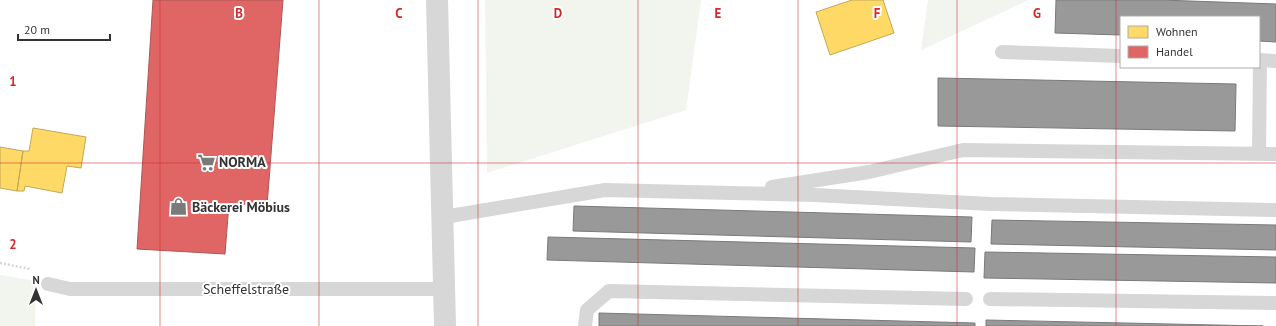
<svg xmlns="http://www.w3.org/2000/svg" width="1276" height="326" viewBox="0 0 1276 326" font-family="'PT Sans',sans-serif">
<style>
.green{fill:#f1f5ed}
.homes{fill:#ffd966;stroke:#c2a757}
.shops{fill:#e06666;stroke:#ac5757}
.industry{fill:#999;stroke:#7a7a7a}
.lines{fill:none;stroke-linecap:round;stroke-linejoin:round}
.path{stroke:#d6d6d6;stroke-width:2.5;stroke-dasharray:2 2;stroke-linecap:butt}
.service{stroke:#d7d7d7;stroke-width:14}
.minor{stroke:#d7d7d7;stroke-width:22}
.grid{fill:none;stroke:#d62828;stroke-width:1;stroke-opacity:0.55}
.labels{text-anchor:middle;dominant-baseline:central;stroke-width:4;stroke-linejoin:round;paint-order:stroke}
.poi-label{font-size:14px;font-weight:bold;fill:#333;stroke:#fff;text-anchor:start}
.street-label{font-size:14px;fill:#333;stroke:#fff}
.grid-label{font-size:13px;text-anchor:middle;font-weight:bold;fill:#d62828;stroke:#fff;stroke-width:4;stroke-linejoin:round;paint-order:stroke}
</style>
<rect width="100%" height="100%" fill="#fff"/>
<path class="green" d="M485 0H701L686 110 487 173Z
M928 0H1029L921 50Z
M0 275 36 281 35 326H0Z"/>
<path class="homes" d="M852 0H883L894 33 830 55 816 12Z
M33 128 86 137 81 168 67 166 62 193 25 186 24 191H17L23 151H29Z
M0 147 23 151 17 191 0 188Z"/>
<path class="shops" d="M153 0H283L267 206 229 203 225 254 137 249Z"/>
<path class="industry" d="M1056 0H1161L1276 4V42L1259 41V17H1121V35L1055 33Z
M938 78 1236 84 1235 131 938 126Z
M574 206 972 217 971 242 573 231Z
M992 220 1276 225V250L991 244Z
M548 237 975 248 974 272 547 260Z
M985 252 1276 257V283L984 278Z
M599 313 975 323V326H599Z
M986 320 1263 326H986Z"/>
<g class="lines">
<path class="path" d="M0 263 30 269"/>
<path class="service" d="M1002 52 1121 56
M1259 60 1276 61
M1259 154 1260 60
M772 187 869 172 963 150 1276 154
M444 217 605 190 814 195 991 204 1276 210
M48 284 70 289H445
M990 299 1276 303
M585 326 587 310 609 291 966 299"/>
<path class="minor" d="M437 0 445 326"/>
</g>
<path class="grid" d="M160 0V326M319 0V326M478 0V326M638 0V326M798 0V326M957 0V326M1116 0V326M0 163H1276"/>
<defs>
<symbol id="supermarket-bare" viewBox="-9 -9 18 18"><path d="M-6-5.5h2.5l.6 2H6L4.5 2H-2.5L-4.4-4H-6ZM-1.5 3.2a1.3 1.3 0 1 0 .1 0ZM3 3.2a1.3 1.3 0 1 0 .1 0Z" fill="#7a7a7a" stroke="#fff" stroke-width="2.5" paint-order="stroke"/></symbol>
<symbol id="shop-bare" viewBox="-9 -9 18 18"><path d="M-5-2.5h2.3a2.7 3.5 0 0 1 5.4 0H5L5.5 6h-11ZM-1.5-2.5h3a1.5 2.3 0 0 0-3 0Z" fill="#7a7a7a" stroke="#fff" stroke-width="2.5" paint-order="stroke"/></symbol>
</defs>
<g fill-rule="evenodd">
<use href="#supermarket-bare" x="194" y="150" width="25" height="25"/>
<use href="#shop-bare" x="166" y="194" width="25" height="25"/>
</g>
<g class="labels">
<g class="poi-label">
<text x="219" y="162">NORMA</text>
<text x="192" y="207">Bäckerei Möbius</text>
</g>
<g class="street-label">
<text x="246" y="289">Scheffelstraße</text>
</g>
</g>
<g class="grid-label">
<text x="239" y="18">B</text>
<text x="399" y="18">C</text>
<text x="558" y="18">D</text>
<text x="718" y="18">E</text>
<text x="877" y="18">F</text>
<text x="1037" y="18">G</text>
<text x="13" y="86">1</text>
<text x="13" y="249">2</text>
</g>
<rect x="1120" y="16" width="140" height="52" fill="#ffffff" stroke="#adadad"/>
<rect x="1128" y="26" width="20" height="12" fill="#ffd966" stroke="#adadad"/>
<text x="1156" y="36" font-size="12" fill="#333333">Wohnen</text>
<rect x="1128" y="46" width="20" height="12" fill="#e06666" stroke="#adadad"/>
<text x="1156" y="56" font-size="12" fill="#333333">Handel</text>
<g transform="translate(36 290)" stroke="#ffffff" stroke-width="3" paint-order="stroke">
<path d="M0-3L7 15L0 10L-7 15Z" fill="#333333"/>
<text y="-6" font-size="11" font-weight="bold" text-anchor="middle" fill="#333333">N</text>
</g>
<path d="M18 34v6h92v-6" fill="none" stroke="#333333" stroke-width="2"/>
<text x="24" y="34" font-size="12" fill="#333333" stroke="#ffffff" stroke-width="3" paint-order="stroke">20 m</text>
</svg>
